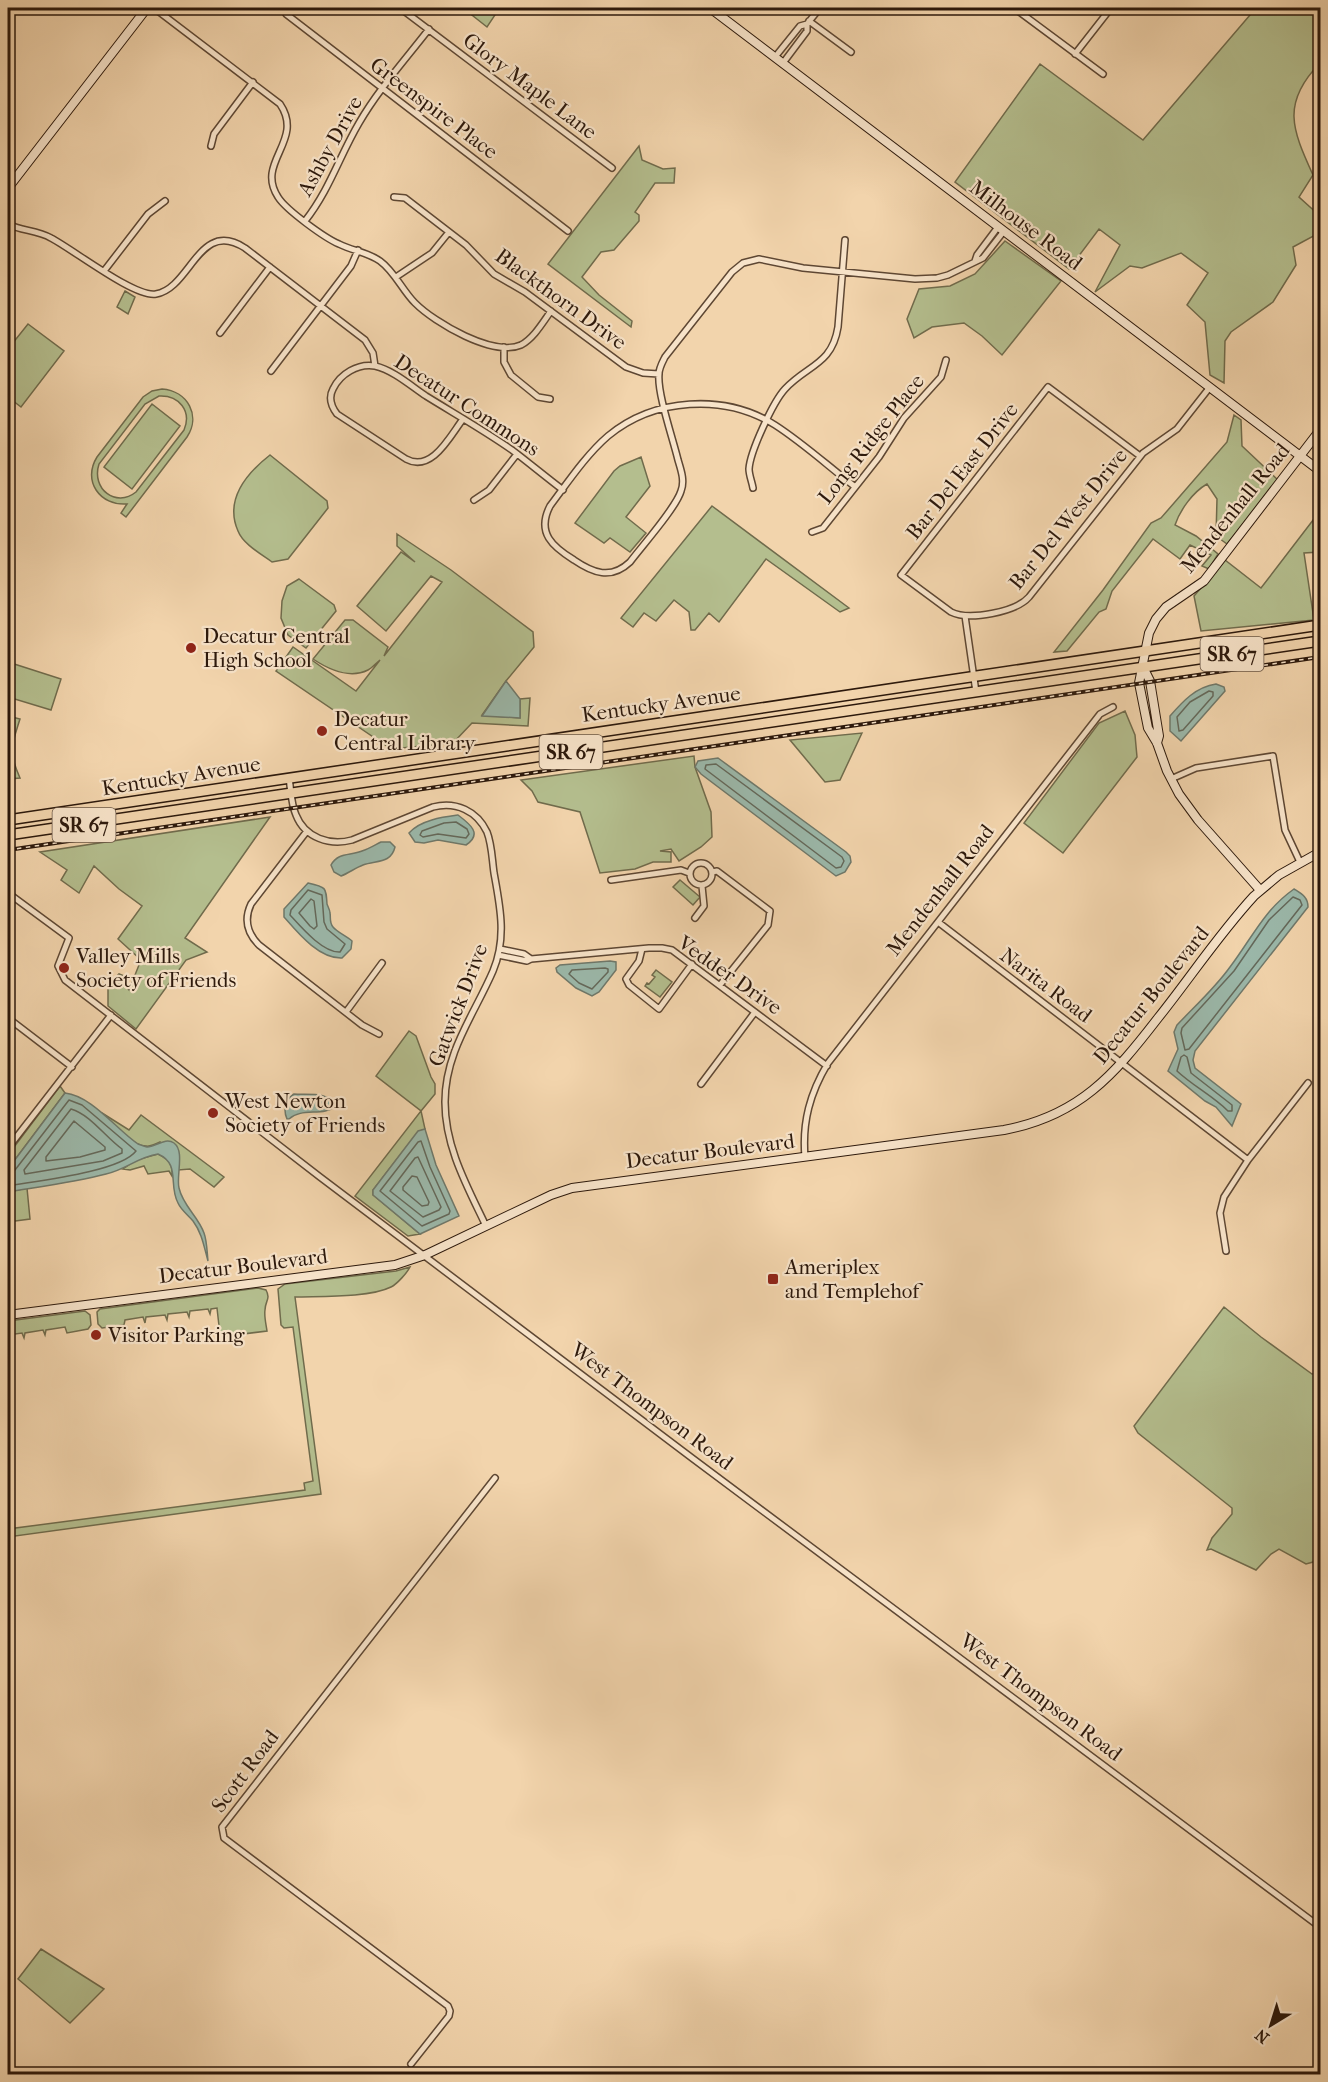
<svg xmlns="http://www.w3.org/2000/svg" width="1328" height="2082" viewBox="0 0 1328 2082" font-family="'IM FELL French Canon',serif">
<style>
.green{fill:#b4be8e;stroke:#706b4c;stroke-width:1.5;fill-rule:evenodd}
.water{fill:#9bb8aa;stroke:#6f786a;stroke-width:1.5}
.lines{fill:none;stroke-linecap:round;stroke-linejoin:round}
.shore{stroke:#64685a;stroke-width:1.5}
.street-casing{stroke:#5e4733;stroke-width:8}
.secondary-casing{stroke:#2c180b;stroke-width:10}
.primary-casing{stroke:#2c180b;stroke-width:12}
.street{stroke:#f7e3c9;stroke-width:5}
.secondary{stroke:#f7e3c9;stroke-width:8}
.primary{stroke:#f2d4ac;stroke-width:9}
.rail-casing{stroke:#2c180b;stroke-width:4}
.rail{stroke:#f7e3c9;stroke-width:1.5;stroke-dasharray:4.5;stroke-linecap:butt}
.poi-dot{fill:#8f2418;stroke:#f7e3c9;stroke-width:2}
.labels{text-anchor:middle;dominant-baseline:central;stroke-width:4.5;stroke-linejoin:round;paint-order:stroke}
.shield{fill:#f7e3c9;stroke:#695544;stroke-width:1.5}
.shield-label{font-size:20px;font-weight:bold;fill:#2c180b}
.street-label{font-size:21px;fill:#2c180b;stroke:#f7e3c9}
.poi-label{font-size:21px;fill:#2c180b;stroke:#f7e3c9;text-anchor:start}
</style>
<rect width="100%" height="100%" fill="#f2d4ac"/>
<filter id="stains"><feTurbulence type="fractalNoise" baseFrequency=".00333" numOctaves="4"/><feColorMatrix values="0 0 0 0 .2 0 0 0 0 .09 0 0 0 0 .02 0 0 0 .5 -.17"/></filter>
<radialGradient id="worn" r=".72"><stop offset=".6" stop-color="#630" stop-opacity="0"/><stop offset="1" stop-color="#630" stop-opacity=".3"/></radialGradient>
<path class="green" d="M463 8H487L495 15 487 27Z
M1256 8H1320V63C1281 103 1292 129 1313 175L1299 197 1320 216V236L1317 234 1293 247 1296 265 1273 302 1231 332 1225 341 1224 383 1210 375 1205 322 1187 305 1208 273 1181 253 1142 268 1130 266 1095 292 1120 245 1099 229 1069 269 955 182 1040 64 1143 140Z
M639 146 642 160 663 169 675 168 674 183H655L635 212 639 215V221L614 250 601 252 582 277 599 295 632 321 631 327 548 264Z
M1005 241 1061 281 1002 355 982 336 964 323 932 327 914 338 907 319 919 289 950 286 975 274Z
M125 291 135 297 128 314 117 307Z
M28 324 64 351 21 407 8 397V349Z
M162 389C188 391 201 416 187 437L126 517 121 513 127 504C100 506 82 481 97 457L143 397 152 391ZM159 396C179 395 192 411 184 430L136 492C116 508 91 489 99 464L145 404Z
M152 404 180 426 132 489 104 467Z
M1234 415 1241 420 1242 446 1278 480 1227 544 1216 536 1217 499 1207 484C1193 492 1180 510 1175 525L1196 536 1218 554 1209 569 1202 566 1211 555 1190 545 1180 559 1153 539 1112 591 1106 609 1099 612 1067 651 1054 652 1103 590 1151 523 1161 518 1227 442Z
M270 455 327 501 328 508 288 559 272 562C261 554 243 544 238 531 224 499 247 473 270 455Z
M641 457 650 486 626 517 646 533 630 552 610 538 604 543 575 523 614 471 620 466Z
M712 506 849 608 840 612 766 559 719 622 709 613 695 630H691L689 612 674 600 656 621 644 613 633 627 621 618Z
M1320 511V552L1304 553 1314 620 1201 631 1194 596 1225 560 1261 588Z
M397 534 451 570 533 632 534 647 506 681 482 715 520 718V699L530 698 528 726 472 723 453 743 391 749 276 671 293 647 356 691 380 660C376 663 372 668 368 670 350 679 328 669 313 659L345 620H353L388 647 384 656 442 582 431 576 386 631 357 606 401 552 415 562 397 546Z
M299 579 334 605 336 611 306 648 288 635 281 618 282 601 287 586Z
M8 662 61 679 51 710 8 697Z
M1125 711 1135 735 1137 757 1063 853 1024 823 1099 723Z
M8 716 20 719C11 747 8 751 20 778L8 779Z
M862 733 840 780 825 782 790 740Z
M694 756 695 767 711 812 712 837 701 847 679 861 671 849 660 851 671 852V862H653L635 869 600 873 580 812 538 802 532 791 521 780Z
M270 817 185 938 207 952 186 960 136 1029 108 1006V985L119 974 124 976 121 982 129 990 141 960 118 939 142 906 119 889 94 866 79 893 61 880 67 870 40 852Z
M680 880 700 897 693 905 673 887Z
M656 970 672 982 660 997 645 986 647 983 649 984 655 977 652 975Z
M409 1031 416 1036 431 1077 435 1084V1094L421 1111 425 1129 418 1132 373 1190V1195L420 1234 408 1236 355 1196 421 1111 376 1076Z
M60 1086 65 1093 8 1169V1155Z
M102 1113 129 1130 141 1115 224 1177 214 1187 190 1169 178 1170 179 1160 160 1142C156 1144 150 1147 146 1146 132 1146 112 1123 102 1113Z
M158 1154C169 1159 173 1164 172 1176L169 1171 148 1174 144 1166 130 1170 123 1169 136 1160Z
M27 1188 30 1219 8 1222V1192Z
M410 1267C407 1273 397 1284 391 1287 369 1298 320 1296 295 1297L321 1494 8 1537V1529L305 1490 304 1483 313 1481 293 1327 284 1328 281 1325 278 1289 285 1284 396 1271Z
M258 1288 266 1290C271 1299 265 1301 265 1310 264 1316 266 1324 267 1331L219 1337 220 1335 217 1308 211 1309 210 1314 208 1309 190 1311 189 1317 187 1312 168 1314 167 1320 165 1315 146 1317 145 1323 143 1317 125 1320 124 1325 102 1328 98 1324 97 1312 100 1309Z
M1224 1307 1261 1337 1312 1374 1320 1373V1551L1313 1562 1306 1564 1279 1549 1271 1554 1256 1570 1211 1549 1207 1550 1212 1538 1232 1514V1508L1138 1433 1134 1426Z
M85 1311 90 1315 91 1325 88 1329 67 1333 65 1327 46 1330 45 1335 43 1330 25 1333 24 1338 22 1333 8 1335V1321Z
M41 1949 104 1989 70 2023 18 1979Z"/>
<path class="water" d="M506 681 520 699V718L482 716Z
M1216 684 1224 687 1225 691 1181 741 1170 731V716C1183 701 1196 687 1216 684Z
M718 758 846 852 850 856 851 862 845 872 836 876 701 774 695 767 698 761Z
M458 815C470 824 483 834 466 845L438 840 424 843 415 842 409 833C420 820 443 817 458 815Z
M381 842H390L395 847C391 864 376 860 363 865 355 868 349 873 341 876L334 872 331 865C338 852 350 856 362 851 369 849 375 845 381 842Z
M308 883C326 887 326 887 327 904 328 907 330 910 330 913 331 918 329 922 333 927 337 932 346 936 352 941L351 949 342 958C319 959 298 933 284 917V909Z
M1294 889C1302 894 1308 897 1308 907L1195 1051 1193 1060 1195 1068 1241 1104 1232 1126 1216 1107 1205 1101 1168 1071 1178 1049 1174 1032 1177 1025C1195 1006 1215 988 1230 967 1252 938 1264 910 1294 889Z
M610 961 616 962V970L599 992 592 996 576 988 557 972 556 968 560 965Z
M65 1093C92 1096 116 1129 138 1144 138 1144 146 1147 147 1147 156 1147 165 1137 174 1143 185 1151 176 1176 179 1188 183 1206 198 1216 204 1233 207 1241 207 1252 208 1261 204 1247 202 1233 193 1221 188 1215 181 1210 178 1203 168 1185 181 1164 158 1154 138 1157 125 1170 106 1174 76 1182 38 1187 8 1192V1169Z
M294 1094C309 1095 329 1091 336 1106 323 1117 302 1107 289 1119H287C283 1110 285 1099 294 1094Z
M425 1129 436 1165 459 1216 420 1234 373 1195V1190L418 1131Z"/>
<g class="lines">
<path class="shore" d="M1209 691 1213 692V696L1183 730 1179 731 1177 717 1190 702Z
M716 764 842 857 844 861 841 867 836 868 705 769 706 765Z
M456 822 467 829 469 834 466 838 438 834 423 837 420 835 422 831 444 823Z
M308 890 322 895 324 922 327 929 345 944 340 952C323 953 301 927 290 915L291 910Z
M1293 897 1300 900 1302 905 1189 1049 1185 1050 1181 1033 1182 1028 1234 971 1269 920Z
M311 899 314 901 317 926 314 929 310 926 299 913Z
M605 968 608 969V972L592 989 579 983 569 974 572 970Z
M1184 1055 1187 1057 1191 1073 1232 1105V1111H1228C1213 1096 1193 1086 1177 1071L1181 1057Z
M71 1109C91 1115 105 1137 122 1149V1153L103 1161 25 1174 24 1170Z
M74 1121 105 1147V1150L80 1157 46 1161V1157Z
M421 1141 430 1167 450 1211 449 1214 422 1226 380 1191 418 1142Z
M418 1157 441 1207 439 1210 423 1217 390 1191 415 1158Z
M8 1172 15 1170 69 1100 82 1105 136 1151C120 1172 36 1181 8 1186
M412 1176 417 1177 429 1202 428 1205 422 1206 403 1190V1187Z"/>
<defs>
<path id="street" d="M154 8 280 104C305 141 255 162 278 197 286 210 325 238 339 244 353 251 367 252 380 261 395 272 402 290 415 303 435 323 493 357 521 345 534 338 543 322 551 311
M283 8 286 14 568 231
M400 8 612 168
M1014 8 1103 74
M809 21 851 52
M1075 54 1111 8
M775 57 800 26 807 24 820 8
M783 63 807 31V24
M211 146 214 134 253 82
M394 197 405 198 466 245 494 274 525 292 626 367 643 373 659 374
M305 221C330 189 339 157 359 123 378 90 405 60 429 29
M8 224C21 231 37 230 51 238 74 250 135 298 156 294 191 288 199 218 245 248L365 340 373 353 375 366
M975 261 977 255 998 227
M104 271 148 214 165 201
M396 277 432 253 449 232
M220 333 270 267
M504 347V362L511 375 538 397 550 399
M271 371 351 266 358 250
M463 419C450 436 432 473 406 459L337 414C331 406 328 398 333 389 340 374 358 363 375 366 393 370 411 386 426 396 455 414 485 431 512 450 529 463 546 477 563 490
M1140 456 1048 387 901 575 951 612C969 621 1016 612 1029 597L1143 453 1177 429 1210 387
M854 486C828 466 803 443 775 425 724 393 654 398 608 436 586 455 568 482 550 506 536 533 553 547 574 560 593 573 611 580 630 562 642 546 676 508 681 491 685 481 681 470 678 460 673 439 657 393 659 374 659 368 662 363 665 357L732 272 743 263 759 259 803 268 915 279 937 278 948 275 983 258 1004 231
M753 488C752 482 749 475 749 469 750 452 773 402 785 389 807 365 832 365 838 327L845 240
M474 500 489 490 517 454
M812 532 823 528 879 457 904 418 941 377 946 360
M965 616 976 692
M289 778C291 790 291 804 296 815 305 838 330 846 352 840L433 807C456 801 477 811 487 832 492 845 492 859 494 873 500 906 507 938 493 971 474 1015 445 1052 445 1102 445 1147 467 1186 486 1226
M1171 779 1196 768 1273 756 1285 830 1300 862
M307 831 251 904C244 919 247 933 259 945L362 1025 379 1034
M690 874a11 11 0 1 1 22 0a11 11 0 1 1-22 0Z
M712 872 717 871 770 911 768 925 720 985
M611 880 681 870 689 873
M8 893 69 938 58 966 65 980 320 1177 692 1458 1320 1927
M695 918 704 906 702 886
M938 922 1248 1160
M500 949 524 954 531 959
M642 949 639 961 626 979 629 985 659 1009 692 964
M498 955 527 961 531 959 649 948H662L672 950 827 1066
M346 1012 382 963
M8 1018 72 1067
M701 1084 755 1012
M8 1148 111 1015
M805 1157C802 1122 810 1093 828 1063L1100 714 1113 707
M1226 1251 1220 1213 1224 1197 1248 1160 1308 1083
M411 2064 449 2016 450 2011 448 2006 224 1838 222 1827 495 1478"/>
<path id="secondary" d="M710 8 1320 471
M8 188 147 8
M1143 667 1150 681 1159 736 1157 743
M1260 890 1198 820 1179 794 1167 771 1157 743 1148 728 1139 683 1149 633 1156 619 1166 607 1204 581 1320 430
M8 1315 395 1265 425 1255 551 1195 572 1188 1004 1130C1079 1116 1114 1075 1158 1018 1190 978 1219 934 1254 896L1279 875 1320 852"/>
<path id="primary" d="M8 820 1320 625
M8 835 1320 641"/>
</defs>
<use href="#street" class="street-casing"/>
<use href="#secondary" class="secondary-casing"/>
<use href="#primary" class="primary-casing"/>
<use href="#street" class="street"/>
<use href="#secondary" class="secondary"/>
<use href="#primary" class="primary"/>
<defs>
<path id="rail" d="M8 850 1320 657"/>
</defs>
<use href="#rail" class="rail-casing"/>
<use href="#rail" class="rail"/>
</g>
<g class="poi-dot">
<circle cx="191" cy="648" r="6"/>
<circle cx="322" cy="731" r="6"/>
<circle cx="64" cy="968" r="6"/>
<circle cx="213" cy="1113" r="6"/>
<rect x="767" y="1273" width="12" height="12" rx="3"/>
<circle cx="96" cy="1335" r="6"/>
</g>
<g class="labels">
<g class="shield">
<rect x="1200.5" y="637" width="63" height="34" rx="4.5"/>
<rect x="539.5" y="735" width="63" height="34" rx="4.5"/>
<rect x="52.5" y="808" width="63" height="34" rx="4.5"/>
</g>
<g class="shield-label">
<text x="1232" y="654">SR 67</text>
<text x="571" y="752">SR 67</text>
<text x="84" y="825">SR 67</text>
</g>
<g class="street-label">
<text transform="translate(530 86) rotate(37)">Glory Maple Lane</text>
<text transform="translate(434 108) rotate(37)">Greenspire Place</text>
<text transform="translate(330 146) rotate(-61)">Ashby Drive</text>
<text transform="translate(1026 225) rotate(37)">Milhouse Road</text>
<text transform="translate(561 299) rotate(36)">Blackthorn Drive</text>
<text transform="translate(467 405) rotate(33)">Decatur Commons</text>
<text transform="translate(871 439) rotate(-52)">Long Ridge Place</text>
<text transform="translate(962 471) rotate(-52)">Bar Del East Drive</text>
<text transform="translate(1235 508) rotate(-51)">Mendenhall Road</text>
<text transform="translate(1068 519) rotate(-51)">Bar Del West Drive</text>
<text transform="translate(661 704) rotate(-8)">Kentucky Avenue</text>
<text transform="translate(181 776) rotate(-9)">Kentucky Avenue</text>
<text transform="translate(940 890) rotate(-52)">Mendenhall Road</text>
<text transform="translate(730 975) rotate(35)">Vedder Drive</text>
<text transform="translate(1046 985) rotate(37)">Narita Road</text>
<text transform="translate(1151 995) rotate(-51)">Decatur Boulevard</text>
<text transform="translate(458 1005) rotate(-69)">Gatwick Drive</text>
<text transform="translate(710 1151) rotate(-7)">Decatur Boulevard</text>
<text transform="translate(243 1266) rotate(-7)">Decatur Boulevard</text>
<text transform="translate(652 1406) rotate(37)">West Thompson Road</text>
<text transform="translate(1041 1697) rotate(37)">West Thompson Road</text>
<text transform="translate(245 1771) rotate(-53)">Scott Road</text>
</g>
<g class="poi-label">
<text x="203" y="636">Decatur Central<tspan x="203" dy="24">High School</tspan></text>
<text x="334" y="719">Decatur<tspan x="334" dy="24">Central Library</tspan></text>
<text x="76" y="956">Valley Mills<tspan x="76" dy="24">Society of Friends</tspan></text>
<text x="225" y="1101">West Newton<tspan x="225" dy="24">Society of Friends</tspan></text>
<text x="785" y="1267">Ameriplex<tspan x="785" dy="24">and Templehof</tspan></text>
<text x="108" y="1335">Visitor Parking</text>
</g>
</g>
<rect width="1328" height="2082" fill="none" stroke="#f2d4ac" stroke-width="30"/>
<rect x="9" y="9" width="1310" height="2064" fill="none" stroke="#2c180b" stroke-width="3"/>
<rect x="15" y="15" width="1298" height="2052" fill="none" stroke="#2c180b" stroke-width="1.5"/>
<g transform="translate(1271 2025) rotate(218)" stroke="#f7e3c9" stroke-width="4.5" paint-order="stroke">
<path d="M0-4.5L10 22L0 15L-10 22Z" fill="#2c180b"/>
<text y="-9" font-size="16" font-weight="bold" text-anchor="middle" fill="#2c180b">N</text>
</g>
<rect width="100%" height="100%" filter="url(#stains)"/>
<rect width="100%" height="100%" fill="url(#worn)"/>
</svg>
